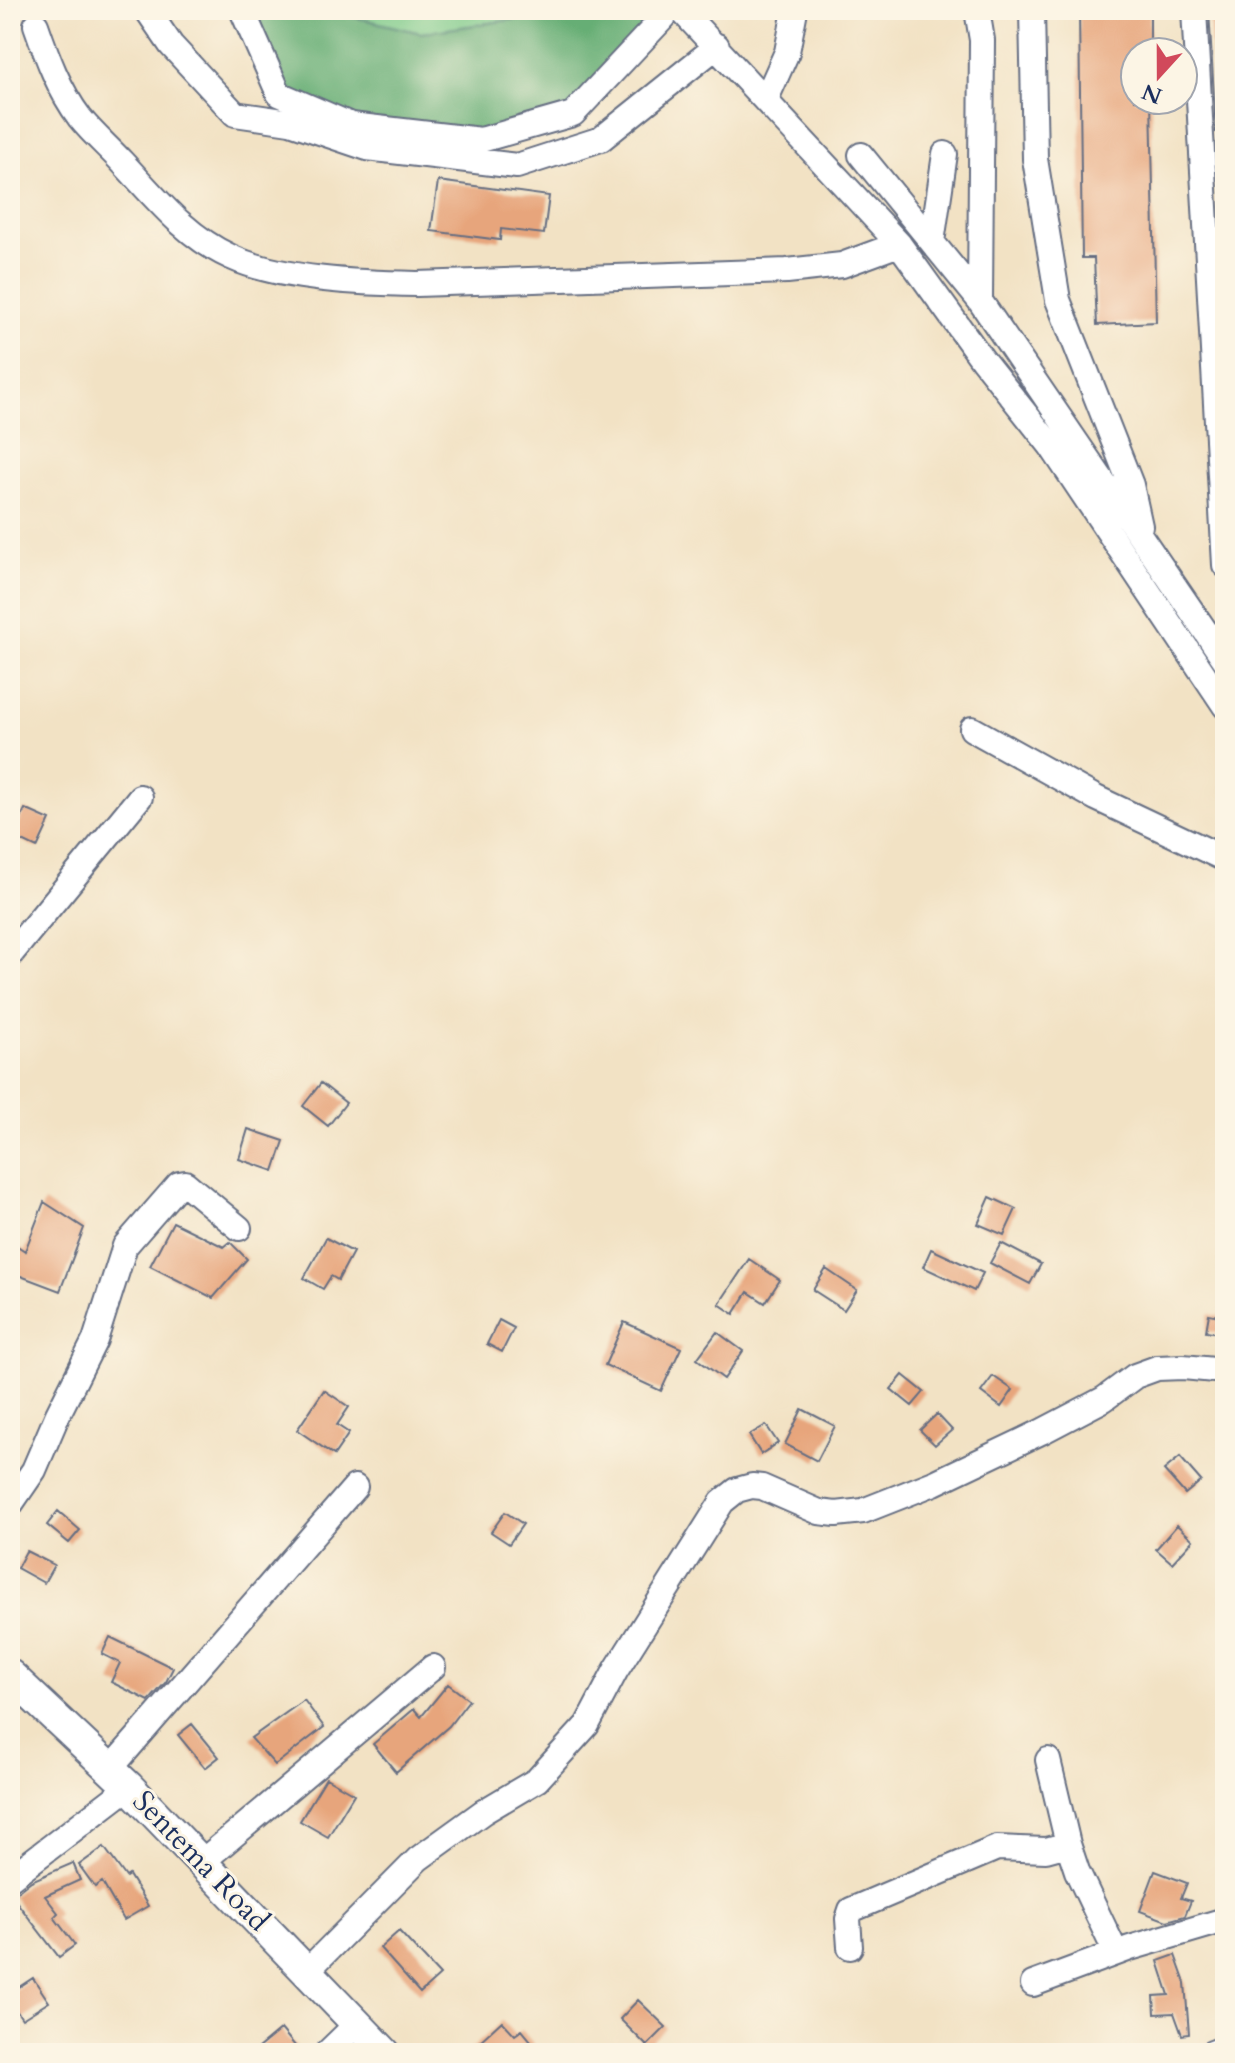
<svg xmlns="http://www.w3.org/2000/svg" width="1235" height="2063" viewBox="0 0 1235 2063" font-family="Cardo,serif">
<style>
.green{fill:#7dca89;stroke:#4c7c74;stroke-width:2}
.forest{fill:#66ae75;stroke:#406e6a;stroke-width:2}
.building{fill:#e7a57c}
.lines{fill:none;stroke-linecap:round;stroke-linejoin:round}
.minor-casing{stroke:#666e82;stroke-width:28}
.major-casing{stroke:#666e82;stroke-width:34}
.minor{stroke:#fff;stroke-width:24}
.major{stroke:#fff;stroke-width:30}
.labels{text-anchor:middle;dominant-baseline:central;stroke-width:6;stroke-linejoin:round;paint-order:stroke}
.street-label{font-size:30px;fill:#1b2f5e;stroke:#fcf5e5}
</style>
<rect width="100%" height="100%" fill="#fcf5e5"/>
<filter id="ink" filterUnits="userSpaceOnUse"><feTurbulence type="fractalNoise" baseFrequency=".0125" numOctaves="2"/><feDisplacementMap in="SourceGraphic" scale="16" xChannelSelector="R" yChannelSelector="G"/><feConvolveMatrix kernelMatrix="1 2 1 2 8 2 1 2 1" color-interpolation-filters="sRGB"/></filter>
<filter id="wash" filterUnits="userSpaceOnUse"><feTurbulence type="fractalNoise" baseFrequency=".006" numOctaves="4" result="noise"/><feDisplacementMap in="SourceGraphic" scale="32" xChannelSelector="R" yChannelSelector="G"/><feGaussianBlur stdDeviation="1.8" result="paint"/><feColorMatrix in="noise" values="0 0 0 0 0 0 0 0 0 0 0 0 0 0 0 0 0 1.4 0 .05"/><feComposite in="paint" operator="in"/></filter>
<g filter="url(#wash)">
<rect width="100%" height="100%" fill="#f2e2c4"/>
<path class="green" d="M346 10H520L516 19 421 33 350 16Z"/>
<path class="forest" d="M242 10H346L350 16 421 33 516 19 520 10H664L573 114 481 140 351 125 279 94Z"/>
<g id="blocks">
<path class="building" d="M1079 10H1150V52H1135V100H1151L1156 322 1097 325 1094 258H1082Z
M1209 10H1225V132H1216Z
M438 181 549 196 544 234 501 229 500 240 431 231Z
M25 809 50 820 37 848 12 836Z
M321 1083 346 1103 328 1126 303 1106Z
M248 1129 284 1141 274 1171 239 1159Z
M990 1197 1016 1209 1004 1235 978 1224Z
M44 1202 84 1228 60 1291 10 1272V1241L25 1251Z
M173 1222 224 1247 230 1242 247 1259 213 1298 150 1266Z
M326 1238 353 1252 338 1280 331 1276 323 1289 304 1278Z
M1001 1243 1041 1264 1030 1284 990 1263Z
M931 1249 983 1273 974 1291 923 1267Z
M749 1259 780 1280 765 1303 748 1292 734 1314 719 1304Z
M826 1269 857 1290 844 1310 813 1290Z
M1209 1314 1225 1317V1334L1206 1331Z
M499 1320 514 1328 502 1352 487 1344Z
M624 1322 681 1348 661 1391 605 1365Z
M717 1332 743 1351 724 1379 697 1359Z
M903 1375 924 1392 912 1406 891 1389Z
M993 1376 1013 1390 1001 1407 981 1392Z
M324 1390 349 1407 337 1425 349 1433 334 1455 297 1430Z
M802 1409 835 1426 817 1461 785 1444Z
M937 1414 952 1430 935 1445 920 1430Z
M766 1425 778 1443 761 1454 749 1435Z
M1180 1457 1201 1481 1185 1494 1164 1470Z
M58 1511 80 1530 69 1543 47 1525Z
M505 1512 523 1524 509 1544 491 1532Z
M1177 1525 1193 1540 1172 1563 1156 1549Z
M26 1551 54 1565 44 1583 17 1568Z
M110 1637 173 1668 166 1682 149 1701 111 1682 120 1663 102 1654Z
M448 1684 469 1700 449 1726 396 1772 373 1744 414 1709 421 1717Z
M304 1700 324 1727 275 1765 251 1738Z
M192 1724 219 1757 205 1768 178 1735Z
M326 1778 354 1794 328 1837 300 1821Z
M104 1847 126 1877 129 1875 148 1906 124 1920 102 1882 95 1887 79 1865Z
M73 1863 80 1880 45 1896 58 1913 54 1917 75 1945 59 1957 12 1896 31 1881Z
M1155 1871 1187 1883 1181 1898 1191 1901 1185 1916 1167 1921 1140 1911Z
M399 1931 440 1975 420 1993 380 1948Z
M1175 1955 1185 1983 1189 2034 1182 2035 1174 2013 1155 2014 1154 1996 1169 1995 1158 1961Z
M33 1978 49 2002 22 2019 10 2001V1993Z
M638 2000 666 2027 647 2046 620 2019Z
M502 2021 515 2035 522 2030 541 2053H467Z
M281 2029 301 2053H252Z"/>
</g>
</g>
<g filter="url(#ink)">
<use href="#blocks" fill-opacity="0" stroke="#666e82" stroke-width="2"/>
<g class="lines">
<defs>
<path id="minor" d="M147 10 171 45 235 114 290 122 367 148 517 166 601 139 717 46
M242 10 279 94 351 125 481 140 573 114 664 17V10
M681 10 899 244 982 359 1051 446 1225 706
M977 10 982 40 980 301
M1032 10 1035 159 1058 300 1131 485 1140 526
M1194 10 1225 565
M36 25C47 57 59 90 80 118 92 133 108 147 122 162 155 197 186 237 231 257 281 280 362 283 417 284L787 271 842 265 899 244
M766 99 787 52 795 10
M861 155 980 301 1225 660
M932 242 945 154
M972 729 1096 798 1225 859
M10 955 140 797
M10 1505 34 1470 58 1414 95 1340 125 1246 179 1184 185 1183 239 1228
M1048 1760 1068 1844
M111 1768 355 1487
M203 1861 433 1667
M10 1878 129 1787
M850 1947 848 1919 851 1910 997 1848 1046 1850 1068 1844 1077 1871 1116 1953
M307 1971 418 1859 483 1812 537 1780 587 1725 616 1670 722 1502 737 1490 752 1486 762 1487 819 1512 836 1514 863 1511 934 1483 1041 1432 1104 1399 1135 1376 1157 1368 1183 1367 1225 1371
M1033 1984 1130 1948 1225 1920
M327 2053 357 2024
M1212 2053 1225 2048"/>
<path id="major" d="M10 1675 129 1787 385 2053"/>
</defs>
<use href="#minor" class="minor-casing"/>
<use href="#major" class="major-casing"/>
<use href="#minor" class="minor"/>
<use href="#major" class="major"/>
</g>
</g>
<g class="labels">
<g class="street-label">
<text transform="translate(201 1861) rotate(46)">Sentema Road</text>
</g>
</g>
<rect width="1235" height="2063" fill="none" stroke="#fcf5e5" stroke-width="40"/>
<g transform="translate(1159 76) rotate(201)"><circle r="38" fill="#fcf5e5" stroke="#a2a6af" stroke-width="2"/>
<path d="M0-6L14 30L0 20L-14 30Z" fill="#d1495b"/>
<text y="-12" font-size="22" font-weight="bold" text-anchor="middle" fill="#1b2f5e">N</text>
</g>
</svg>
